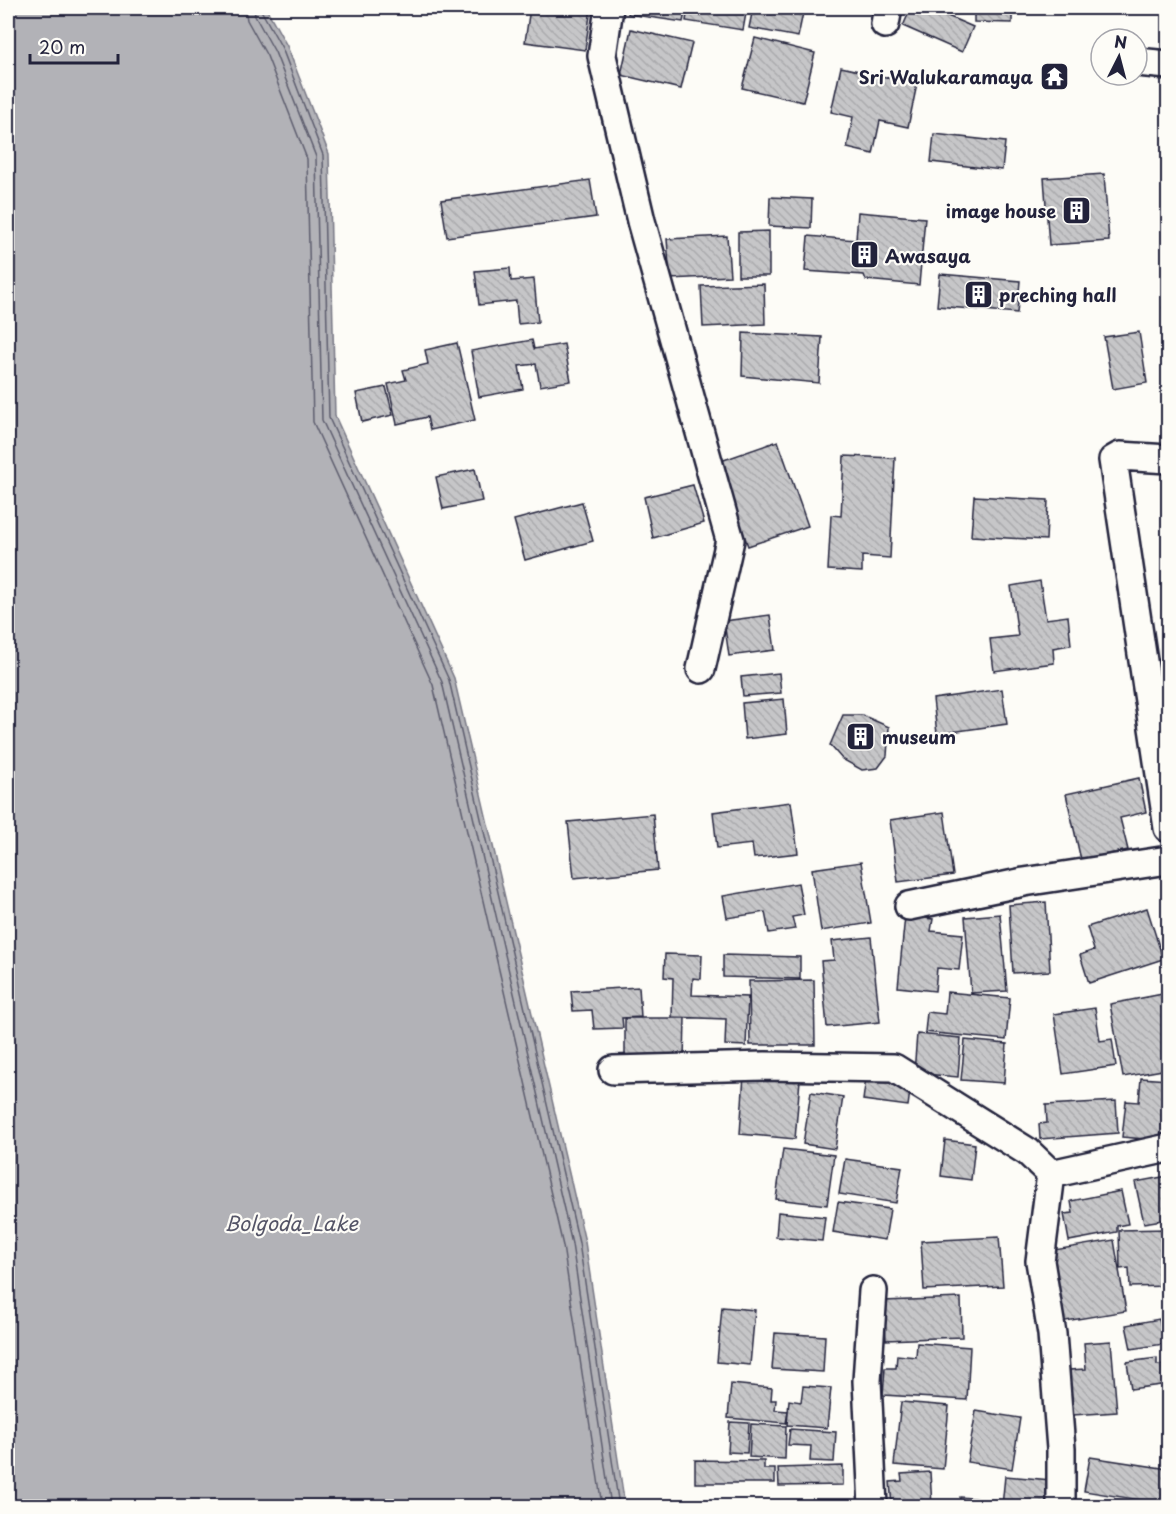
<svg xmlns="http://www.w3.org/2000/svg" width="1176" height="1514" viewBox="0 0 1176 1514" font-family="'Playpen Sans',sans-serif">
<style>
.water{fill:#b2b2b7;stroke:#787885;stroke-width:1.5}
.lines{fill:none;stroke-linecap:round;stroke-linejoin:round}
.shore{stroke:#5c5c6d;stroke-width:1.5}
.building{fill:url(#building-back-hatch);stroke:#22223b;stroke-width:1.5}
.minor-casing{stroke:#22223b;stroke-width:32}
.minor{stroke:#fdfcf7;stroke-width:27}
.labels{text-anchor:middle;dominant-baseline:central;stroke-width:4.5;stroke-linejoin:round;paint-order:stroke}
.poi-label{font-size:18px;font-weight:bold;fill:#22223b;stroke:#fdfcf7;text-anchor:start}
.water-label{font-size:20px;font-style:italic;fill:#545466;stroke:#fdfcf7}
</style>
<defs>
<pattern id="building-back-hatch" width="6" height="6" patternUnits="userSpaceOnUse" patternTransform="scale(1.5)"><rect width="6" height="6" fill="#c6c6c8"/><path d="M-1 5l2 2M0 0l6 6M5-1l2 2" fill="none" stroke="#aaaaad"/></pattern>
</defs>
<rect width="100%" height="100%" fill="#fdfcf7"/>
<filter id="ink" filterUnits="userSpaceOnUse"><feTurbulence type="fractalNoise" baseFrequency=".0167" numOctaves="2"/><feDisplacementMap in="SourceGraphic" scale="12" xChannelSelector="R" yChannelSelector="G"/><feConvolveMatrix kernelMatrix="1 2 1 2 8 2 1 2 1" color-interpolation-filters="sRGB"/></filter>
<g filter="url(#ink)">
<path class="water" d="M8 8H266L287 46 329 154 335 416 454 678 585 1242 625 1506H8Z"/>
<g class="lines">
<path class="shore" d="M245 8 247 20 267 56 307 159 313 422 433 685 563 1246 602 1506
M254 8 255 16 275 52 316 157 322 420 442 682 572 1244 611 1506
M261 8 262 12 282 48 323 155 329 418 449 680 579 1243 619 1506"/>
</g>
<path class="building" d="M530 8H591L585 50 525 42Z
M629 8H686L683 22 628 14Z
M688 8H747L743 30 686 21Z
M753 8H804L798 37 749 28Z
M911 8H929L973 27 962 52 903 26Z
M974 8H1012V23L974 22Z
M1016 8H1057V9L1016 10Z
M631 29 692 43 681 89 621 75Z
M755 38 815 53 803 102 742 88Z
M841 67 917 84 908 127 880 121 873 154 847 148 853 117 831 112Z
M934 134 1005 142 1002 170 931 162Z
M1104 174 1109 241 1049 245 1044 178Z
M590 180 596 217 447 237 441 200Z
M770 197 812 199 811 228 769 226Z
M858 212 925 218 919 285 866 280 864 275 805 271 808 236 856 240Z
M769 231V276H738V232Z
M727 236 730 276 670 279 667 239Z
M510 268 511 281 534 279 538 322 518 324 516 301 479 305 475 271Z
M940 274 1020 281 1017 313 937 306Z
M764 284 765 324 703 327 701 286Z
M1168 306V332L1163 307Z
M1139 332 1147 383 1113 389 1104 337Z
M743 333 822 337 819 383 742 376Z
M532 340 534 349 564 344 571 381 540 386 536 364 519 366 523 389 479 397 471 351Z
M457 343 475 420 430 430 427 417 397 424 388 384 406 380 403 370 428 364 425 350Z
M386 387 393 415 362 422 356 393Z
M778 441 808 526 748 546 718 462Z
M844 456 895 458 890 558 862 556V572L828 570 831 515 841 516Z
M475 469 482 501 443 509 436 477Z
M693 485 704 523 653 538 644 497Z
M974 496 1048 500 1046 540 971 536Z
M582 502 593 541 525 560 514 520Z
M1040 581 1046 619 1068 616 1071 645 1053 648 1054 663 994 671 990 639 1018 636 1011 586Z
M770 615 775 650 729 656 724 621Z
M1162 626H1168V678L1159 677Z
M779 673 781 693 743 696 741 677Z
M1002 689 1007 724 937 734 933 699Z
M784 699 787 734 745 739 742 703Z
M843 715H862L889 727 887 756 878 768 862 770 842 759 830 745Z
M1139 778 1146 812 1120 818 1128 850 1081 860 1066 794Z
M791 802 798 853 754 858 752 844 717 848 713 812Z
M944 812 953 875 898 882 890 820Z
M653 814 658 870 574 878 568 822Z
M861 862 871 923 821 931 812 869Z
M798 883 804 915 792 917 795 929 769 933 765 912 727 918 723 896Z
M1046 902 1050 971 1013 973 1009 905Z
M1147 908 1163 959 1089 983 1080 955 1094 950 1087 927Z
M1000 914 1007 991 971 993 965 917Z
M905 916 933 919 931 931 963 934 959 970 937 968 935 991 898 987Z
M871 937 880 1022 827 1027 821 961 834 960 832 941Z
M665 954 702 955 701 979 693 978 692 995 748 997 746 1046 725 1045 726 1019 672 1017 673 978 664 977Z
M723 955 800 957V979L723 977Z
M814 980 815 1045H750L749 981Z
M639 987 641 1017 622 1018 623 1028 594 1029 592 1010 573 1011 571 991Z
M947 992 1010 998 1006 1040 925 1032 927 1012 945 1014Z
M1168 993V1069L1123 1077 1110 1004Z
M1095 1008 1100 1041 1112 1039 1116 1066 1063 1074 1054 1014Z
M625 1018H685L684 1060 625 1059Z
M917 1034 961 1038 958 1077 914 1073Z
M965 1040 1007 1044 1004 1083 961 1080Z
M744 1075 800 1080 795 1139 740 1134Z
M866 1078 911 1084 908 1106 863 1100Z
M1141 1078 1168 1080V1141L1122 1137 1126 1101 1139 1102Z
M811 1092 843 1097 835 1149 803 1144Z
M1116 1101 1118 1133 1040 1139 1039 1124 1047 1123 1046 1105Z
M945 1140 975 1144 971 1180 941 1176Z
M783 1149 834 1155 827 1205 776 1199Z
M845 1159 902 1167 896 1203 839 1194Z
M1168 1176V1219L1144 1223 1135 1182Z
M1121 1191 1128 1224 1117 1226V1232L1069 1241 1064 1214 1073 1213 1071 1201Z
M838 1202 890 1209 885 1240 833 1232Z
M778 1212 825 1217 822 1241 776 1237Z
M1168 1229V1286L1130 1287 1129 1268 1120 1269 1119 1230Z
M999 1237 1003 1286 924 1290 921 1241Z
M1114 1240 1126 1311 1060 1322 1048 1251Z
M961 1298 962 1337 886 1340 884 1301Z
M722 1307 755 1310 750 1365 717 1362Z
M1159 1319 1164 1344 1131 1349 1126 1325Z
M775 1333 825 1336 823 1372 772 1369Z
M1111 1341 1117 1412 1073 1415 1069 1370 1086 1369 1084 1343Z
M917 1343 970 1347 967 1400 883 1395 885 1368H896L897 1355 916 1357Z
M1157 1358V1365L1168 1364V1384L1131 1389 1127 1362Z
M731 1384 772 1388 771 1400H776L775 1410 788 1411 786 1423 728 1418Z
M803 1386 831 1388 827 1428 787 1425 789 1400 801 1402Z
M901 1402 949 1406 943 1469 894 1465Z
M976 1411 1020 1418 1012 1469 967 1462Z
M730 1422 749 1423 747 1453 728 1452Z
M751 1424 786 1426 785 1459 749 1457Z
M790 1429 836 1432 834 1462 810 1461 811 1446 788 1445Z
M1090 1457 1168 1469 1165 1504 1084 1491Z
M695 1460 764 1461V1469H775V1483H695Z
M843 1466V1485L779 1486 778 1468Z
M930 1472 932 1506H892L890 1482 902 1481 901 1474Z
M1005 1476 1051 1480 1049 1506H1002Z
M960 1497 1002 1501V1506H959Z
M1101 1503 1126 1506H1100Z"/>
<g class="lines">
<defs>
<path id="minor" d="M609 8 602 56 641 221 730 540 701 669
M885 24 888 8
M1137 62 1168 65
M1168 459 1120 456 1113 460 1168 828
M909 906 1024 882 1168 860
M613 1070 765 1066 894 1068 1028 1152 1051 1174
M873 1506 867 1381 873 1291
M1061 1506V1449L1052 1334 1040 1261 1051 1174 1168 1148"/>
</defs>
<use href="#minor" class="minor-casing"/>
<use href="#minor" class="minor"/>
</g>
</g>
<defs>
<symbol id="temple-square" viewBox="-11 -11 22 22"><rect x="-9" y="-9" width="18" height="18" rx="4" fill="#22223b" stroke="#fdfcf7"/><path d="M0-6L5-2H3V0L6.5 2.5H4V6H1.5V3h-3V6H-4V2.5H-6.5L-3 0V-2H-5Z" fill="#fff"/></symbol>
<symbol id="building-square" viewBox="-11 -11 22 22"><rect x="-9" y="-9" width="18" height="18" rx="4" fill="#22223b" stroke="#fdfcf7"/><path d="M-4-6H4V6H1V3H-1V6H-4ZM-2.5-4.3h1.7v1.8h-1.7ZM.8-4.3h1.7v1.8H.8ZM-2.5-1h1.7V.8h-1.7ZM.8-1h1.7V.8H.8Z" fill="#fff"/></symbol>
</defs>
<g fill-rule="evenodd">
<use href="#temple-square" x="1038" y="60" width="33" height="33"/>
<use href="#building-square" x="1060" y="194" width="33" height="33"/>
<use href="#building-square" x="848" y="238" width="33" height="33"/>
<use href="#building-square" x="962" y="278" width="33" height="33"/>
<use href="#building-square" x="844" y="720" width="33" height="33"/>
</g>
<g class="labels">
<g class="poi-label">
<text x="1033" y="76" text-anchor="end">Sri Walukaramaya</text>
<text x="1056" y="210" text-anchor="end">image house</text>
<text x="885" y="255">Awasaya</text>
<text x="999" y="294">preching hall</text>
<text x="882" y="736">museum</text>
</g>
<g class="water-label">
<text x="291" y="1223">Bolgoda_Lake</text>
</g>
</g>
<rect width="1176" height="1514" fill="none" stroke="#fdfcf7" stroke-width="30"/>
<rect x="15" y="15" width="1146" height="1484" fill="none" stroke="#22223b" stroke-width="2" filter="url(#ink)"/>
<g transform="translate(1119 57) rotate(6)"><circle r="28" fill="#fdfcf7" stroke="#a5a5ac" stroke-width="1.5"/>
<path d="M0-4.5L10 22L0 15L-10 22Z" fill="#22223b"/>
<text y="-9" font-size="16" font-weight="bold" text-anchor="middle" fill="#22223b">N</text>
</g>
<path d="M30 54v9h88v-9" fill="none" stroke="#22223b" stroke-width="3"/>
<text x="39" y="54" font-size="18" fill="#22223b" stroke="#fdfcf7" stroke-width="4.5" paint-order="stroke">20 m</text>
</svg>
